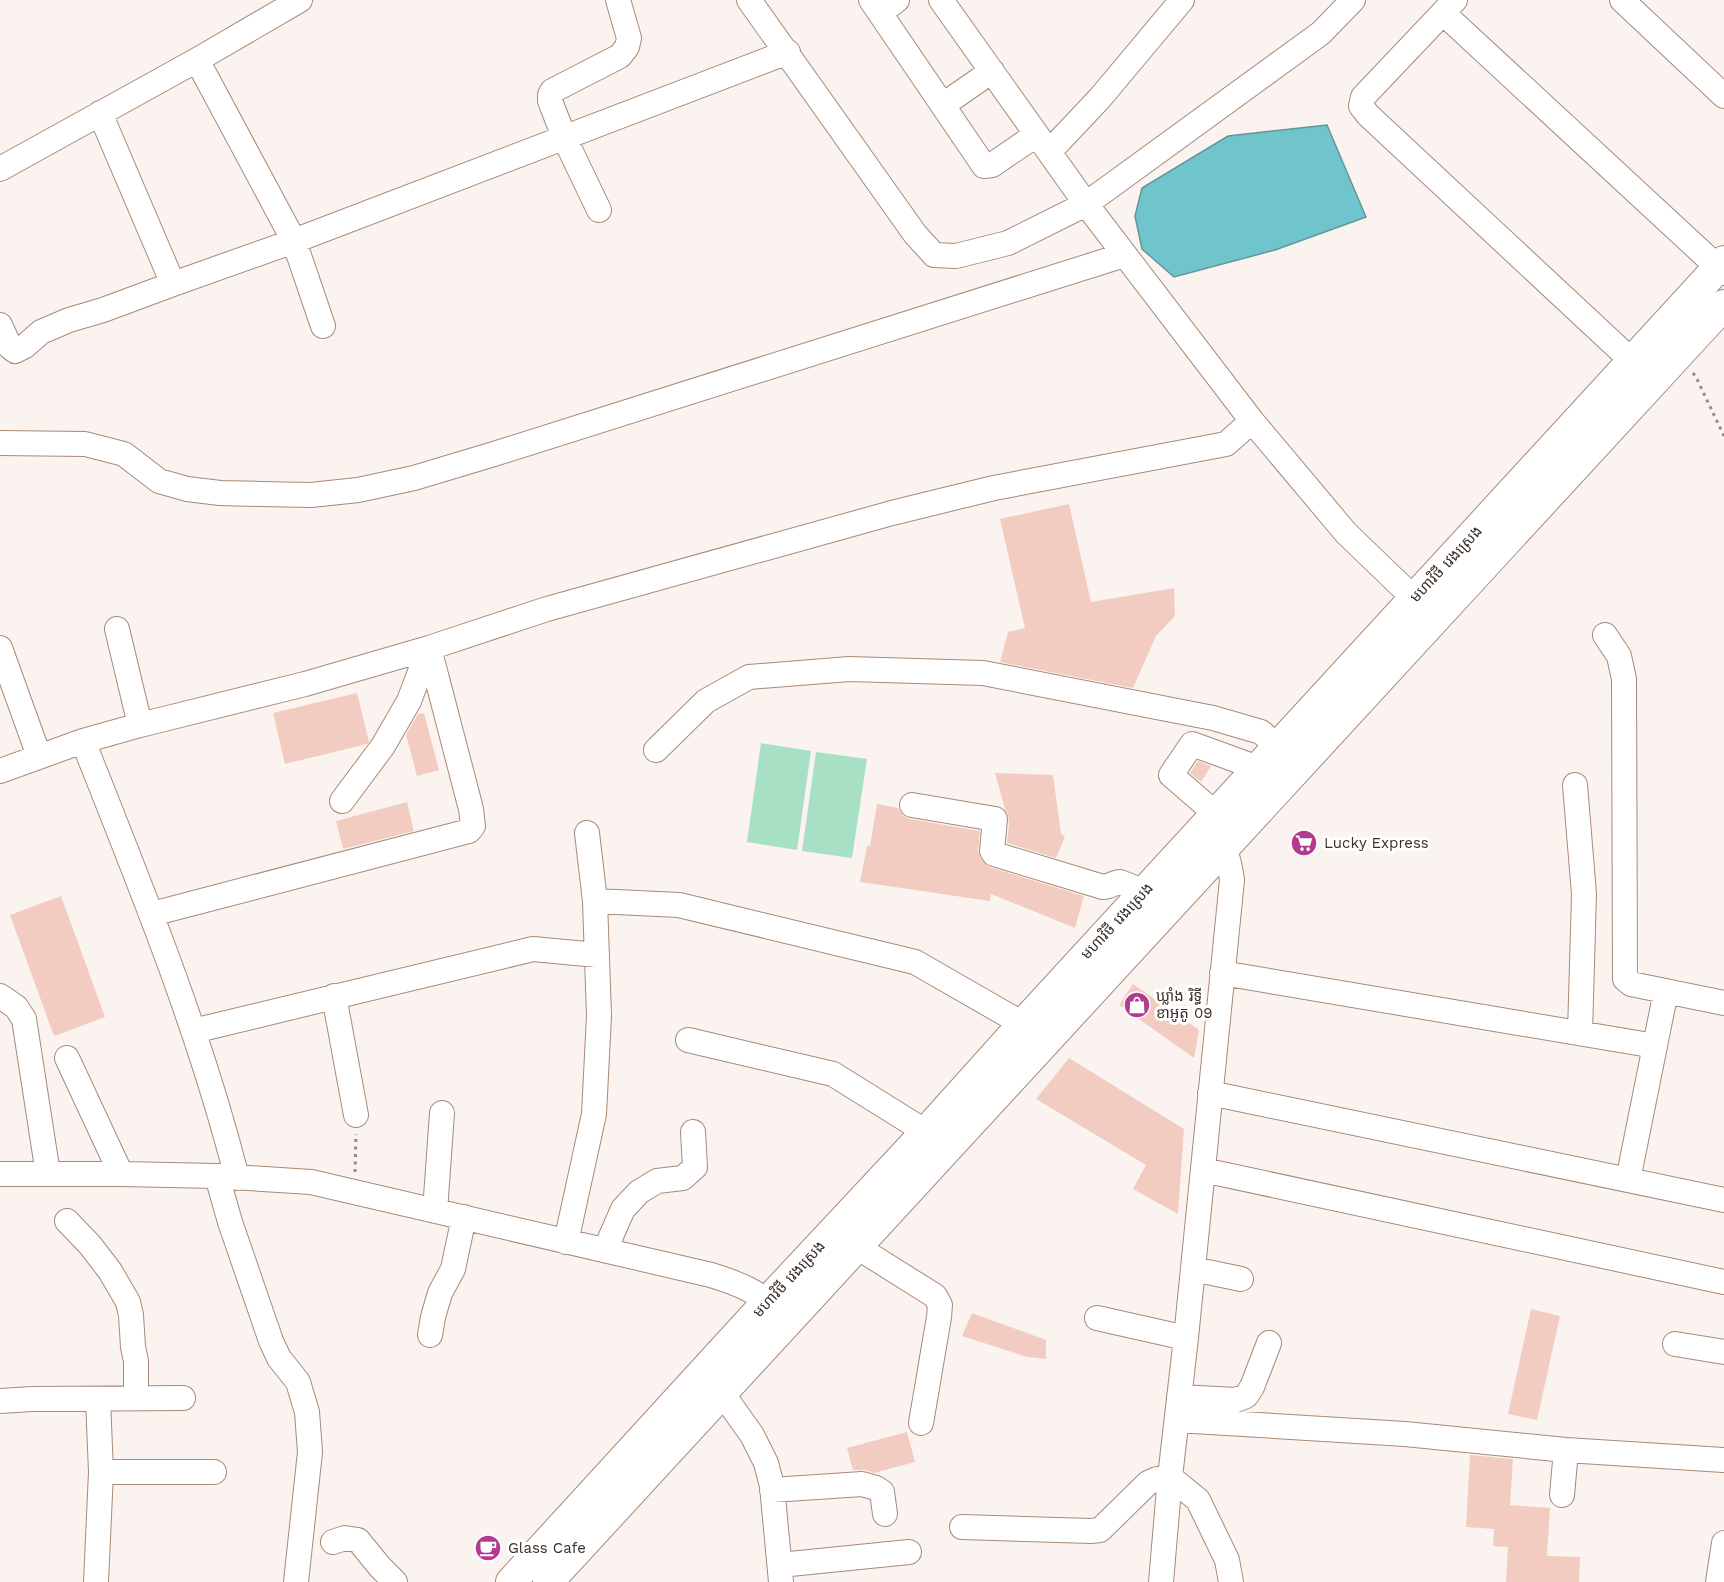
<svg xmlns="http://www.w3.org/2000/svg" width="1724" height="1582" viewBox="0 0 1724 1582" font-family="'Work Sans','Noto Sans Khmer',sans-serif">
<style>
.green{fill:#a8e0c6}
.water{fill:#6fc5cb;stroke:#60989a;stroke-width:1.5}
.building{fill:#f3ccc1}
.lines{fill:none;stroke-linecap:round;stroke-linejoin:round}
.minor-casing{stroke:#a88a76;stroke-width:26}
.major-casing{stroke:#a88a76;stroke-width:32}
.path{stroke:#958a84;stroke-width:3;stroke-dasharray:3 4.5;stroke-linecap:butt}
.minor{stroke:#fff;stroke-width:24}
.major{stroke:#fff;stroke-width:30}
.labels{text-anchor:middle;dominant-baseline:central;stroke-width:6;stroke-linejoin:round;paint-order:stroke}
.street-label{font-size:15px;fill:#3c2f27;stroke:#fff}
.poi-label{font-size:15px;fill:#3c2f27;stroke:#fff;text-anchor:start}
</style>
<rect width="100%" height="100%" fill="#faf3ef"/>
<path class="green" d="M761 743 811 751 797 850 747 842Z
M816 752 867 759 852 858 802 851Z"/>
<path class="water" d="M1327 125 1366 217 1275 250 1174 277 1142 249 1135 216 1142 188 1228 136Z"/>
<path class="building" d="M1069 504 1091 602 1174 588 1175 616 1156 636 1133 688 1000 662 1008 632 1025 628 1000 519Z
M357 693 369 742 367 744 285 764 273 713Z
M424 713 439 770 417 776 406 735 418 714Z
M1198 761 1211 766 1201 782 1190 773Z
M995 773 1053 775 1061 834 1065 837 1056 858 1007 843 1009 826 1008 814 1005 809Z
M407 802 414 831 343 849 336 821Z
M877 804 898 808 903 816 910 819 980 831 978 850 980 858 989 867 1084 896 1075 928 991 894 990 901 860 882 867 846H870Z
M61 896 105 1017 54 1036 10 915Z
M1133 984 1199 1030 1194 1058 1119 1005Z
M1069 1058 1184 1129 1178 1214 1133 1189 1146 1165 1036 1099Z
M1531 1309 1560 1316 1537 1420 1508 1414Z
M972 1313 1046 1340V1359L1027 1357 962 1336Z
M907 1432 915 1462 874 1473 866 1470H853L847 1448Z
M1470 1455 1513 1459 1510 1505 1550 1508 1547 1556 1580 1557 1579 1582H1506L1508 1547 1493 1546 1494 1529 1466 1527Z"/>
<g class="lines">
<defs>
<path id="minor" d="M749 0 915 234 934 255 956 256 1008 243 1086 204 941 0
M871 0 984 166 992 165 1036 135
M1353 0 1321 33 1086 204 1252 421 1346 533 1427 611
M1455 0 1363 97 1361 106 1368 115 1632 361
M1622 0 1724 96
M880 13 897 0
M1443 13 1724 273
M197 60 294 241 323 326
M943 105 992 71
M100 113 173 284 294 241 788 52
M1049 152 1100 98 1182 0
M0 169 197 60 300 0
M599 210 564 137 550 101V95L552 91 620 56 627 47 629 38 618 0
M0 325 10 347 15 351 25 346 41 332 69 320 103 310 173 284
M0 443 85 444 124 454 159 481 187 489 220 493 261 494 311 495 358 490 414 478 494 454 1124 255
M117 629 140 725
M1605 635 1619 656 1624 679 1625 979 1631 984 1724 1003
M0 648 39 756
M83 741C140 885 199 1028 237 1178
M656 750 706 701 749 677 849 669 983 673 1213 718 1261 732 1278 747
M0 771 83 741 140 725 305 684 429 648 547 609 892 513 994 488 1226 444 1252 421
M1575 785 1584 894 1580 1033
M342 801 383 746 409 701 429 648
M912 805 995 819 992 851 994 854 1103 887C1110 887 1114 882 1120 882L1145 892
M1216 814 1171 775 1192 744 1258 768
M595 901 679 905 915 962 1023 1024
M152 914 469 831 473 826 471 809 429 648
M1222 973 1655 1046
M0 996 16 1007 24 1019 48 1174
M334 996 356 1115
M193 1031 533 949 597 955
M688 1040 833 1074 926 1132
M67 1058 121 1174
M1210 1093 1724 1200
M1203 1170 1724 1282
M0 1174H121L217 1176 311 1182 711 1275C740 1284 758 1291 780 1313
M217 1176 230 1222 271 1341 279 1358 298 1382 307 1412 310 1452 296 1582
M1628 1180 1666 991
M435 1211 442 1113
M67 1221 90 1245 110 1271 128 1302 131 1315 133 1347 136 1361V1398
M566 1242 594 1114 599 1016 595 901 587 833
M857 1247 935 1296 940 1305 939 1317 921 1423
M605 1250 623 1209 639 1192 657 1181 683 1178 695 1167 693 1132
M1193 1269 1241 1279
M1097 1318 1186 1338
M430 1335 433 1317 440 1293 453 1269 464 1217
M1675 1344 1724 1352
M722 1393 752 1435 766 1463 772 1486 781 1582
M1179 1397 1236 1400 1246 1396 1252 1387 1269 1343
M0 1401 32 1399 183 1398
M1177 1420 1405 1434 1566 1450 1724 1460
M101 1472H214
M772 1490 862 1484 876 1488 882 1492 885 1514
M1562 1495 1566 1450
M962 1527 1091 1531 1100 1530 1148 1483 1157 1479 1170 1477 1198 1500 1227 1560 1231 1582
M333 1542 345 1538 358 1540 380 1567 395 1582
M780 1565 909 1552
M96 1582 101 1472 98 1399
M1161 1582 1170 1477 1186 1338 1232 880C1229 860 1228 852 1214 838
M1718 1582 1724 1543"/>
<path id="major" d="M511 1582 768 1301 926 1132 1023 1024 1724 261
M548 1582 1724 305"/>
</defs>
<use href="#minor" class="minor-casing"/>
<use href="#major" class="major-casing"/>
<path class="path" d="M1693 373 1696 377 1724 436
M355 1172 356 1134"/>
<use href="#minor" class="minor"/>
<use href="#major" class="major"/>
</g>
<defs>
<symbol id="supermarket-disc" viewBox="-11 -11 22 22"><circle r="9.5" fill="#b23b91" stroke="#fff"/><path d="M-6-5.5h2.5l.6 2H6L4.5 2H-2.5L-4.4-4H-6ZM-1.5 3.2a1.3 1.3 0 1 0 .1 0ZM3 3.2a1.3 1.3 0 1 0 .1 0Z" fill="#fff"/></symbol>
<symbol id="shop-disc" viewBox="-11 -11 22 22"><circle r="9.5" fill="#b23b91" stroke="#fff"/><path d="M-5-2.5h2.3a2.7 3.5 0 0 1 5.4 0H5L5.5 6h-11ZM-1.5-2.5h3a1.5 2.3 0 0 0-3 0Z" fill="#fff"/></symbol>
<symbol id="cafe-disc" viewBox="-11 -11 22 22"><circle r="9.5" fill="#b23b91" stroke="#fff"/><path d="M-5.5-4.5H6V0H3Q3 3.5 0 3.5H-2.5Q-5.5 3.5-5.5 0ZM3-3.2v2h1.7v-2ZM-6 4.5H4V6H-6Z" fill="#fff"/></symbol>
</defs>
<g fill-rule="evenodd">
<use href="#supermarket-disc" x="1289" y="828" width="30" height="30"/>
<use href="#shop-disc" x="1122" y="990" width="30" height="30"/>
<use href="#cafe-disc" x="473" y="1533" width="30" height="30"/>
</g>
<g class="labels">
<g class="street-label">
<text transform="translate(1446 564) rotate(-47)">មហាវិថី វេងស្រេង</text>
<text transform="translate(1117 921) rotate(-47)">មហាវិថី វេងស្រេង</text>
<text transform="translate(789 1279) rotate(-47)">មហាវិថី វេងស្រេង</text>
</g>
<g class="poi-label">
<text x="1324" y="843">Lucky Express</text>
<text x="1156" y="996">ឃ្លាំង រិទ្ធី<tspan x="1156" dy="17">ខាអូតូ 09</tspan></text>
<text x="508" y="1548">Glass Cafe</text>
</g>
</g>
</svg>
